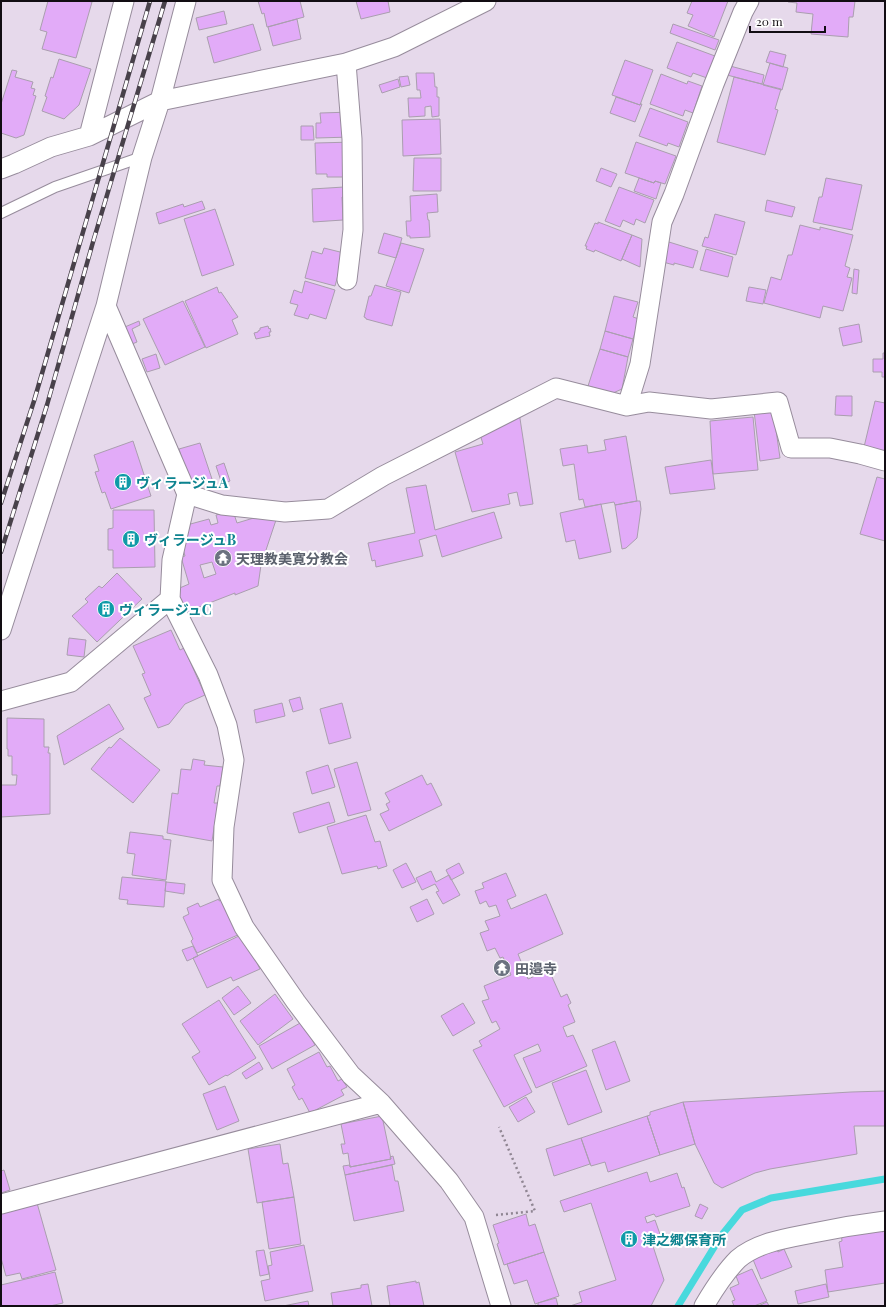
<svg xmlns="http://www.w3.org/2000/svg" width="886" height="1307" viewBox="0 0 886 1307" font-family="'Playfair Display','Noto Sans JP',serif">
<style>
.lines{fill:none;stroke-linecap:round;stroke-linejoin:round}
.stream{stroke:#48d9dd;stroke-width:7}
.building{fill:#e2abf8;stroke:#aa9eaf;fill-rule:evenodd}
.lane-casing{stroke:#978c9c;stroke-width:12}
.street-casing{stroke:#978c9c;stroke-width:21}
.path{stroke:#908693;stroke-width:2.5;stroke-dasharray:2 3;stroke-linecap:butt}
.lane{stroke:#fff;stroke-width:10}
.street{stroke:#fff;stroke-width:19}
.rail-casing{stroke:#48414a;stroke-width:4.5}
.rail{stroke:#fff;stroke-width:3;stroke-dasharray:9;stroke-linecap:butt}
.labels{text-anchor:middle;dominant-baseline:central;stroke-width:4;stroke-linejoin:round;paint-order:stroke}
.culture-label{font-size:14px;font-weight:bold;fill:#0d838f;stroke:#fff;text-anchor:start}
.worship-label{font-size:14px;font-weight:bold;fill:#5b616d;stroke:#fff;text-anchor:start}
</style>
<rect width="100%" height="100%" fill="#e6d9eb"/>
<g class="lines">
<path class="stream" d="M678 1306 721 1236 742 1210 771 1198 885 1179"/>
</g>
<path class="building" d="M48 1H88L92 2 76 58 42 49 47 32 40 30Z
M258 1H300L304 17 267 27 264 13 262 14Z
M356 1H388L390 12 361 19Z
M692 1H728L714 37 688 26 693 15 687 13Z
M788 1H855L853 17H849L848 37 811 34 813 14 796 12 797 3 788 2Z
M224 11 227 24 199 30 196 18Z
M297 19 301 39 273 46 268 27Z
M253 24 261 50 214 63 207 37Z
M673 24 719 40 715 50 670 33Z
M677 42 715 56 707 78 693 73 691 77 667 68Z
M770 51 786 55 783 67 766 62Z
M59 59 91 69 79 105 64 119 42 111 47 97 45 96 51 77 53 78Z
M625 60 653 70 640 105 612 95Z
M770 63 788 68 782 90 763 85Z
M730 66 764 75 762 84 727 75Z
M12 70 17 71 15 77 33 82 31 88 35 89 33 95 36 96 24 135 16 138 1 133V104Z
M416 73H434L435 87H437V97H439V116L432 117 431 106 425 107V116L409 117 408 98H421L420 90H417Z
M661 74 687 84 688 81 702 86 693 113 685 110 683 116 650 104Z
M408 76 410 85 401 87 399 77Z
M734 77 781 89 775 109 778 110 765 155 717 142Z
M398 79 400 87 382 93 379 85Z
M616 97 640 105V104H642L635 122 610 113Z
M650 108 688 122 679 147 668 143 667 146 639 136Z
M352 112V137L316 138V123H321L320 113Z
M440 119 441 154 403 156 402 120Z
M301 126H313L314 140H301Z
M355 142 345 177H327V174H316L315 143Z
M636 142 676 156 665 184 655 181 654 183 625 173Z
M414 158H441V191H413Z
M601 168 617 174 611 187 596 181Z
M639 178 654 183 655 181 661 183 656 199 634 191Z
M826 178 862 185 852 230 813 222 819 197H822Z
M344 187V197H342L343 220 313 222 312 189Z
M619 187 654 200 645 223 636 219 634 225 623 220 620 227 605 221Z
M437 194 438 212 427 213 428 220H429L430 237 410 238V236H407L406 221H411L410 196Z
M767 200 795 207 792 217 765 211Z
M202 201 205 209 159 224 156 213 183 204 184 207Z
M215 209 234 265 202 276 184 219Z
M715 214 745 222 736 255 702 246 705 237 708 238Z
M598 222 632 235 621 261 595 250 594 252 586 249 587 246H585L595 223 598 224Z
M800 225 820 230V227L853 235 845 266 850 268 847 277 852 278 843 311 823 306 820 318 764 303 771 277 781 280 788 255H792Z
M384 233 402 238 396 258 378 253Z
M632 235 642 239 640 267 622 259Z
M669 242 698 251 693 268 674 263V265L663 262Z
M401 243 424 249 409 293 386 286Z
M324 248 344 253 335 286 305 278 312 251 322 254Z
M706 249 733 257 728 277 700 270Z
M854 269 859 270 857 294 852 293Z
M305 281 335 290 326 319 310 314 308 319 294 315 298 305 290 303 294 290 302 293Z
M375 285 401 292 392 326 366 319V318L364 317 369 296H371Z
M217 287 219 293 221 292 238 317 232 320 238 334 206 348 185 301Z
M749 287 766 290 763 304 746 301Z
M614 296 638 302 633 317 639 319 633 339 605 331Z
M183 301 205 347 165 365 143 319Z
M139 321 140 325 132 329 137 342 120 349 113 332Z
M859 324 862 342 843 346 839 328Z
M268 326 269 329 270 328 271 332H269L270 336 256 339 254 333 258 332V331L260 330V328Z
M605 331 633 339 628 357 600 349Z
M600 349 628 357 622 389 613 393 588 386Z
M883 353H885V377H882V372H873V359H883Z
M156 354 160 368 147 372 142 359Z
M836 396H852V416L835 415Z
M875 401 885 403V447L884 451 864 447Z
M773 409 780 458 760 461 754 411Z
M519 412 533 504 520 506 517 492 508 494 510 504 472 512 455 452 483 444 479 431Z
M753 417 758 470 713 474 710 421Z
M626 436 637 501 615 505 614 502 585 507 583 499 579 500 574 464 563 466 560 449 587 445 588 453 606 450 604 440Z
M133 441 151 496 111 509 105 492 102 493 95 472 99 471 94 455Z
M200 443 212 479 190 486 179 449Z
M711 460 715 489 670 494 665 467Z
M224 463 230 481 222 484 216 466Z
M877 477 885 479V541L860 534Z
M426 485 435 530 494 512 502 538 442 557 436 535 419 540 423 556 376 567 375 560 372 561 368 543 415 533 406 488Z
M637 501H640L641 509 637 538 626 548 622 549 615 505Z
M601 504 611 552 579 559 575 540 566 542 560 513Z
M113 510H154L155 567 113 568V550H108V529L113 528Z
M233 511 237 523 257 517 278 514 261 565 258 586 235 595V593L199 607 200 610 189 613 175 590 189 584 181 557 185 556 179 534 183 526 209 519 211 525 218 523 216 515ZM212 562 216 574 204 578 200 565Z
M117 573 142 599 97 642 72 616 88 602 85 599 99 586 102 588Z
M171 630 180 650 184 648 205 695 185 704 169 724 158 728 144 698 151 695 142 674 145 673 133 646Z
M69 638 86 640 84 657 67 655Z
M300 697 303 709 293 712 289 700Z
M282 703 285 716 256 723 254 710Z
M342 703 351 738 329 744 320 709Z
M109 704 124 729 64 765 57 736Z
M7 718 44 719V747H49L48 753H50V814L1 817V785H16L17 775H12V756H8V749H7Z
M120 738 160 770 133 803 91 769 109 747 111 748Z
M193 759 205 761 204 765 223 767 220 786H217L214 803H218L212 841 167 833 172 793 178 794 181 769 191 770Z
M357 762 371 810 348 816 334 769Z
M328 765 335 787 312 794 306 772Z
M422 775 427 785 431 783 442 805 389 831 380 814 389 810 386 804 390 802 385 793Z
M329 802 335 822 299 833 293 813Z
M366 815 375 842 380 841 387 866 378 869 377 866 342 874 327 827Z
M130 832 163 836V839L171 840 166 880 132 875 135 854 127 853Z
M406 863 416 882 402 888 393 870Z
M459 863 464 873 451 880 446 870Z
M431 871 436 882 449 875 460 895 443 904 436 892 439 891 435 884 422 890 416 878Z
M506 873 516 896 507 900 511 909 546 894 563 934 518 954 528 979 549 970 561 997 567 994 571 1003 568 1005 575 1022 563 1027 567 1037 573 1035 587 1066 536 1088 523 1058 541 1051 538 1044 514 1055 532 1092 504 1107 473 1050 482 1046 479 1041 500 1029 496 1021 492 1023 482 1001 489 999 484 986 511 975 503 957 500 958 495 948 487 951 480 933 489 930 485 921 500 916 496 905 489 907 486 901 480 904 475 891 484 888 482 883Z
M122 877 166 881 164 907 127 904 128 900 119 899Z
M166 882 185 884 184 894 165 891Z
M219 899V901L224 899 240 934 197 953 191 941 193 939 183 917 189 914 187 908 198 903 200 907Z
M427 899 434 914 417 922 410 907Z
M243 934 260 969 233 981 231 977 207 988 193 958Z
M193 946 198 956 187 961 182 950Z
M238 986 251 1003 234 1015 222 998Z
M275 994 293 1019 258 1045 240 1021Z
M219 1000 256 1058 227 1076 226 1075 209 1085 192 1057 200 1052 182 1024Z
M463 1003 475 1023 453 1036 441 1016Z
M302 1022 315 1045 272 1069 259 1046Z
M615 1041 630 1081 606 1090 592 1050Z
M319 1052 327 1067 330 1066 338 1081 342 1079 347 1087 341 1090 344 1095 310 1113 302 1098 299 1100 292 1087 295 1085 287 1069Z
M259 1062 263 1069 246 1079 242 1073Z
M586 1070 602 1112 568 1125 552 1083Z
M225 1086 239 1121 217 1130 203 1094Z
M885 1091V1126H854L857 1154 770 1169 755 1173 722 1188 714 1183 695 1144 683 1102 851 1092Z
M526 1097 535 1112 518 1122 509 1107Z
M683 1102 695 1144 660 1155 647 1116 650 1115V1112Z
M382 1116 391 1159 350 1167 348 1153 343 1154 341 1144H345L341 1124Z
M647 1116 660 1155 608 1172 605 1162 591 1166 581 1138Z
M581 1138 590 1164 554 1176 546 1149Z
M280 1144 283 1164 288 1163 294 1197 257 1203 248 1149Z
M393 1156 395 1164 345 1175 343 1166 350 1165V1167L391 1159 390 1157Z
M392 1165 395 1181H398L404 1211 354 1221 345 1175Z
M4 1170 10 1190 1 1193V1171Z
M647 1172 650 1182 677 1173 682 1188 684 1187 690 1206 656 1217 654 1214 645 1217 647 1223 655 1220 661 1237 651 1240 664 1280 651 1306H570L582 1302 579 1292 616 1280 591 1203 564 1212 560 1201Z
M294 1197 301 1244 269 1249 262 1202Z
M37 1203 56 1270 22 1279 20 1273 6 1276 1 1258V1213Z
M700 1204 708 1208 702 1219 695 1216Z
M526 1214 529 1226 535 1224 544 1252 504 1265 497 1244 499 1243 493 1225Z
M880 1217 882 1232 885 1231V1283L828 1292 825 1270 843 1267 839 1242 842 1241 840 1223Z
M304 1245 313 1291 265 1301 261 1281 270 1279 268 1266 272 1265 270 1252Z
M776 1247 778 1252 784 1249 792 1267 761 1279 752 1257Z
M264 1250 269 1274 260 1276 256 1251Z
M544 1252 559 1296 535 1304 527 1280 514 1284 507 1264Z
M752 1269 767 1301 754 1306H734L732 1301 735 1300 730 1288 739 1284 736 1276Z
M55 1272 63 1303 50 1306H1V1285Z
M416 1281V1283L419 1282 424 1306H390L387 1286Z
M368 1284 372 1306H333L331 1293 361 1288V1285Z
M826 1284 829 1297 798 1304 795 1291Z
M556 1298 558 1306H538V1303Z
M308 1301 309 1306H283Z
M767 1302 769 1306H758Z"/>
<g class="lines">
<defs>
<path id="lane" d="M1 213 55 187 142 157"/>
<path id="street" d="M346 63 352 139 353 230 347 280
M89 136 124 1
M1 169 14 164 51 147 89 136 160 101 346 63 394 47 486 1
M106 306 187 494
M627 406 640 364 662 222 674 194 714 84 743 12 749 1
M1 630 106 306 142 157 160 101 186 1
M1 701 71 682 170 599
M1 1204 381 1103
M501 1306 474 1217 449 1181 381 1103 351 1075 296 1002 244 927 222 880 224 827 234 760 227 725 208 675 170 599 172 560 187 494 222 505 285 512 328 509 383 476 556 388 627 406 649 402 711 409 778 402 791 448H830L860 454 885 461
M704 1306C714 1289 724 1273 738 1259 758 1242 788 1238 813 1233 837 1228 861 1224 885 1221"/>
</defs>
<use href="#lane" class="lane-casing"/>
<use href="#street" class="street-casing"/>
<path class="path" d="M496 1215 535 1211 499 1127"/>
<use href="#lane" class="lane"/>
<use href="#street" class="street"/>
<defs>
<path id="rail" d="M1 503 34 401 150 1
M1 552 47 405 93 242 165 1"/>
</defs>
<use href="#rail" class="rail-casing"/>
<use href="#rail" class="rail"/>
</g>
<defs>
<symbol id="building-disc" viewBox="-11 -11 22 22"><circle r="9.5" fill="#0f9aa8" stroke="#fff"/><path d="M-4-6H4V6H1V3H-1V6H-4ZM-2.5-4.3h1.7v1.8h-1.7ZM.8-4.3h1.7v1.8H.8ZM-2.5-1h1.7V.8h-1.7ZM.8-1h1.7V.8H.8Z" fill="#fff"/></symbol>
<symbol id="temple-disc" viewBox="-11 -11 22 22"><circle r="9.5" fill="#6b7280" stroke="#fff"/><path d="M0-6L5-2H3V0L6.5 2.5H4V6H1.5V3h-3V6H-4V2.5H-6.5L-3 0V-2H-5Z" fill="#fff"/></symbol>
</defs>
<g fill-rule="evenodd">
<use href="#building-disc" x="113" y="472" width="20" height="20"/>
<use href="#building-disc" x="121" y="529" width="20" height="20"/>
<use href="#temple-disc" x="213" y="548" width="20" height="20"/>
<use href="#building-disc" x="96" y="599" width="20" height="20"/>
<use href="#temple-disc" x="492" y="958" width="20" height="20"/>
<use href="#building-disc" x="619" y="1229" width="20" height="20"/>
</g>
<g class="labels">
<g class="culture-label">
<text x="136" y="482">ヴィラージュA</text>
<text x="144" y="539">ヴィラージュB</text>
<text x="119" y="609">ヴィラージュC</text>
<text x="642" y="1239">津之郷保育所</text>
</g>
<g class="worship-label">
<text x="236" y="558">天理教美寛分教会</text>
<text x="515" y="968">田邉寺</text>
</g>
</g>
<rect width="886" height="1307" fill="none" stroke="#120d13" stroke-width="4"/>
<path d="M750 26v6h75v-6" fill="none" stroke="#120d13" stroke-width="2"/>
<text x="756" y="26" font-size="12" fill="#120d13" stroke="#ffffff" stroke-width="3" paint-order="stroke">20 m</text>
</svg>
